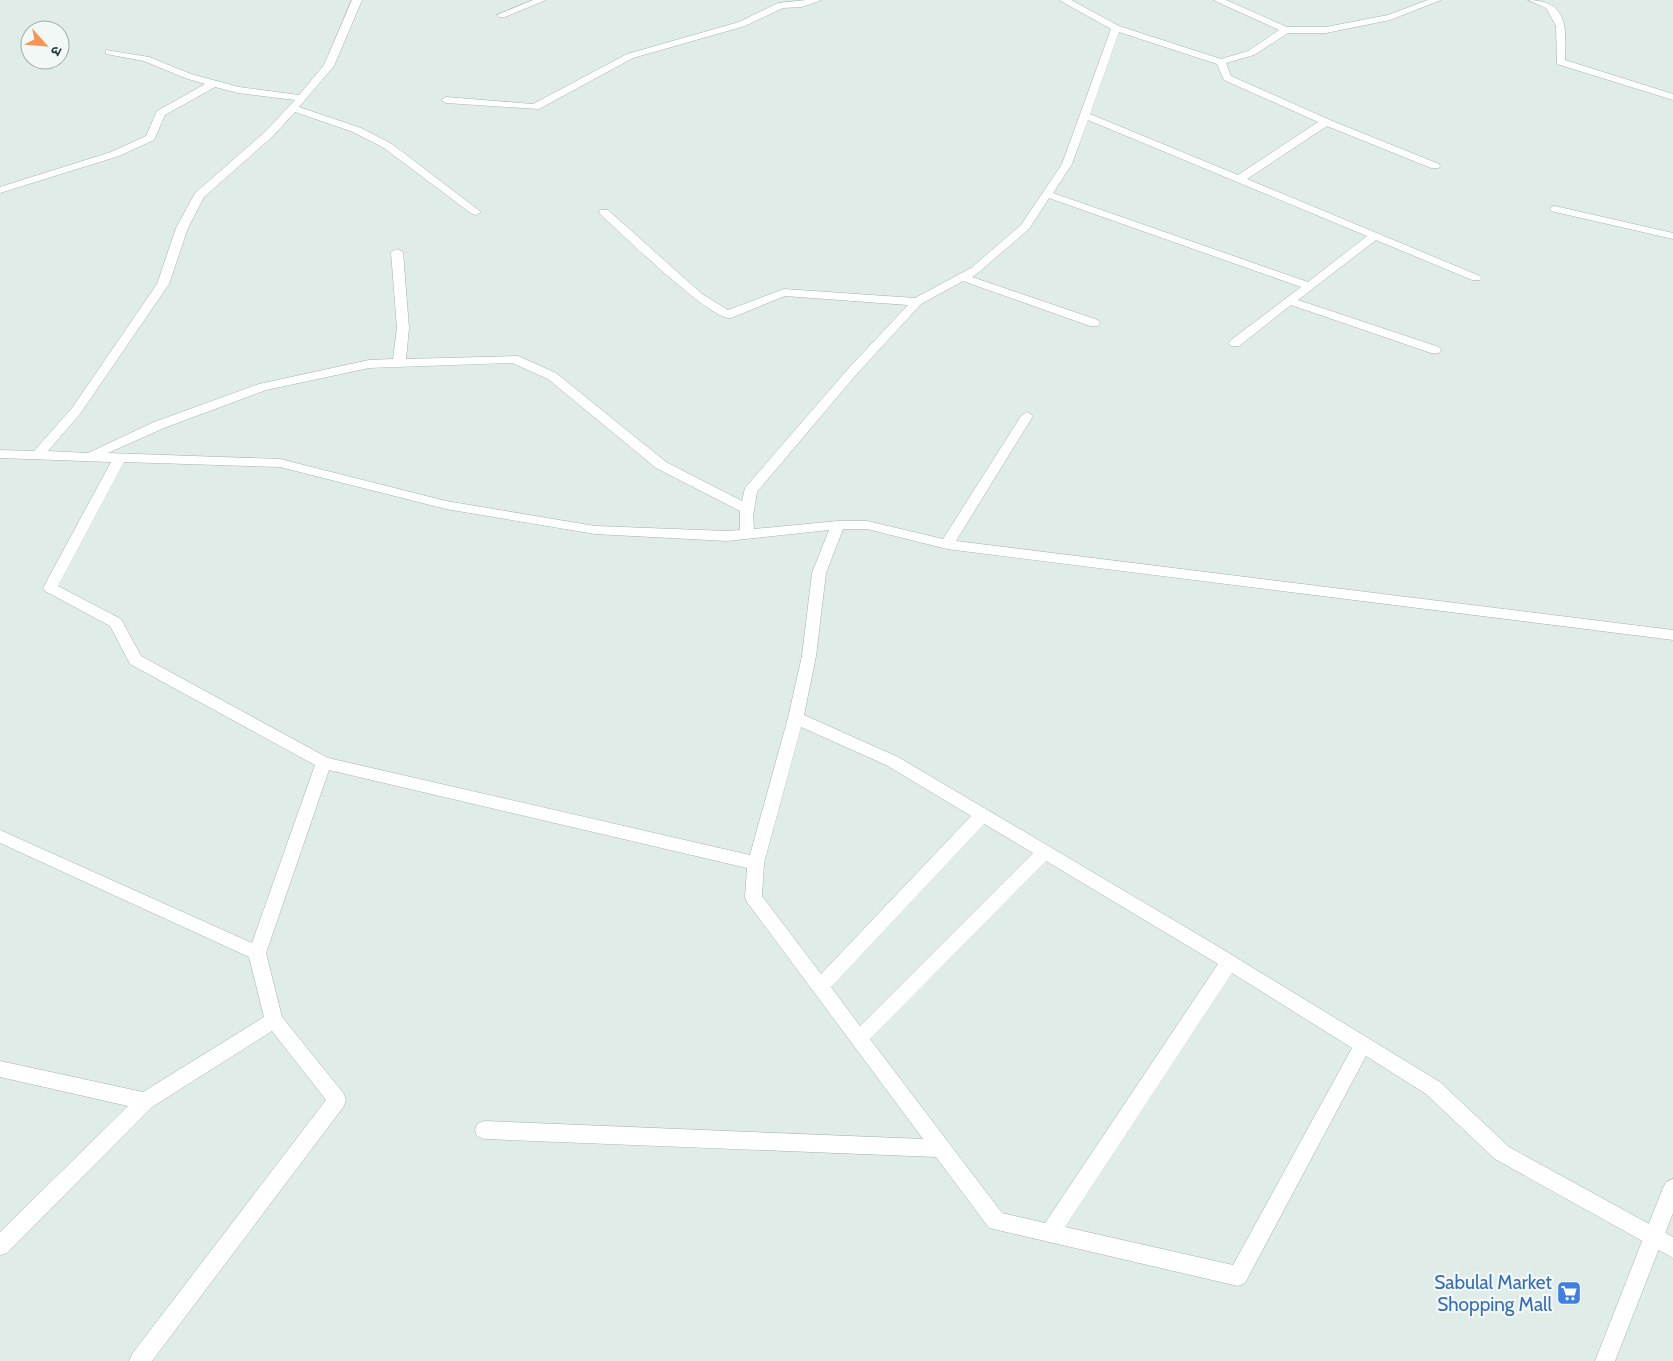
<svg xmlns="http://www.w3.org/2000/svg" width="1673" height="1361" viewBox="0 0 1673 1361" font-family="Cabin,'Noto Sans Devanagari',sans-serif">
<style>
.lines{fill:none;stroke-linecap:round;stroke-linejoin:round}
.street-casing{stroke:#a3b4b0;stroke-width:1}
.secondary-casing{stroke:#9eb8b3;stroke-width:1}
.street{fill:#fff;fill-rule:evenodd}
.secondary{fill:#fff;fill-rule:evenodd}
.labels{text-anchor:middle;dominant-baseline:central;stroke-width:4.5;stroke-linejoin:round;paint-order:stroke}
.near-shop-label{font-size:19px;fill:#366cbe;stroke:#f1f8f6;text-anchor:end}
</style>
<rect width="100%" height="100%" fill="#e0ece8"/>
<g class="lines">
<defs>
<path id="street" d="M352 0H362L334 66 299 107 361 128 392 144 481 212 476 215 472 214 384 148 353 132 295 112 274 135 204 197 188 228 169 284 80 414 48 451 88 453 154 422 259 384 369 360 393 359 397 328 391 252 397 249 403 252 409 328 406 359 518 356 556 373 666 462 742 501 745 488 847 370 908 305 785 296 731 318C712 322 619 231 600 214L599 212 600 210H608L702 294 728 310 784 289 915 298 971 268 1021 225 1062 164 1111 29 1059 0H1071L1119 26 1221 59 1248 51 1279 30 1213 0H1226L1287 27H1326L1388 15 1428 0H1441L1390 20 1326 33H1288L1254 55 1226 63 1231 76 1330 120 1439 164 1440 166 1439 168H1431L1327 126 1247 179 1480 276 1482 278 1480 280H1472L1376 240 1298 300 1439 347 1441 350 1439 353H1431L1291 305 1239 346H1231L1229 343 1231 340 1301 287 1049 198 1029 229 979 272 972 277 1098 320 1100 323 1098 326H1090L963 281 921 304 855 376 757 492 753 516 754 529 838 521H867L943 539 1021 416 1027 412 1033 416 956 541 1673 630V640L947 549 867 529H843L826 573 816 656 804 715 898 757 1209 941 1440 1082 1509 1147 1673 1237V1258L1495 1159 1426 1094 1366 1056 1245 1283 1238 1286 989 1228 936 1157 484 1139 477 1136 475 1130 477 1124 484 1121 923 1139 747 902 745 897 747 868 329 770 266 953 282 1017 344 1094 346 1100 344 1106 152 1361H129L132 1354 326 1100 272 1031 152 1107 7 1253 0 1255V1232L128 1106 0 1077V1061L143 1092 264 1017 249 957 0 843V830L252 943 315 765 130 664 110 626 45 591 43 588 111 462 0 458V450L34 451 72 408 157 284 176 228 195 193 266 131 295 100 238 93 215 87 165 115 154 140 119 156 0 193V187L111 152 146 136 157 111 205 84 185 78 144 61 106 54V50L149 57 191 74 239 87 299 95 324 65ZM1119 32 1217 64 1224 80 1318 122 1238 175 1090 114ZM1088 120 1367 236 1308 282 1053 193 1072 164ZM512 363 548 379 656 468 740 511V530L727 531 595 526 446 501 280 459 108 453 164 428 266 390 369 368ZM124 462 280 467 446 509 595 534 727 541 829 530 812 573 802 656 788 718 750 855 328 758 141 656 121 619 58 586ZM801 727 886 765 971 816 821 974 762 896 764 863ZM984 824 1033 853 860 1026 831 987ZM1046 861 1218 964 1045 1223 1002 1213 870 1039ZM1232 973 1352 1048 1233 1265 1065 1227Z
M533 0H546L505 17H499L497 15Z
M807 0H822L802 7 783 8 745 26 633 58 539 109 446 103 441 100 446 97 533 104 627 54 739 22 778 3Z
M1528 0C1569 0 1566 30 1565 60L1673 94V100L1557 64 1556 26 1546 8Z
M1555 206 1673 233V239L1551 211 1550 209 1551 207Z"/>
<path id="secondary" d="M1673 1179V1213L1615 1361H1595L1663 1188 1666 1182Z"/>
</defs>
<use href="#street" class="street-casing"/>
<use href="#secondary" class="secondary-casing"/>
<use href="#street" class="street"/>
<use href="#secondary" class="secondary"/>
</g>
<defs>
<symbol id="supermarket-square" viewBox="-11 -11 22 22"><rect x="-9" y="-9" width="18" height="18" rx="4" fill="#3f7fe0" stroke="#f1f8f6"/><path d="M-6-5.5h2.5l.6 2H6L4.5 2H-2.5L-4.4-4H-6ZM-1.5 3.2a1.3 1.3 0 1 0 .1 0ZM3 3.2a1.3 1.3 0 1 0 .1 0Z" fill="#fff"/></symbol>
</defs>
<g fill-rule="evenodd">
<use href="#supermarket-square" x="1555" y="1279" width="28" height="28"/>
</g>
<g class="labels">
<g class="near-shop-label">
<text x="1552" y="1282">Sabulal Market<tspan x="1552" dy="22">Shopping Mall</tspan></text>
</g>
</g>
<g transform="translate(45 45) rotate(117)"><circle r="24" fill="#f1f8f6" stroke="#9dadaa"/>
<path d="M0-4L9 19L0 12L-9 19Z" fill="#f79553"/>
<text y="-8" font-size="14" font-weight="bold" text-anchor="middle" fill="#203d39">उ</text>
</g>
</svg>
